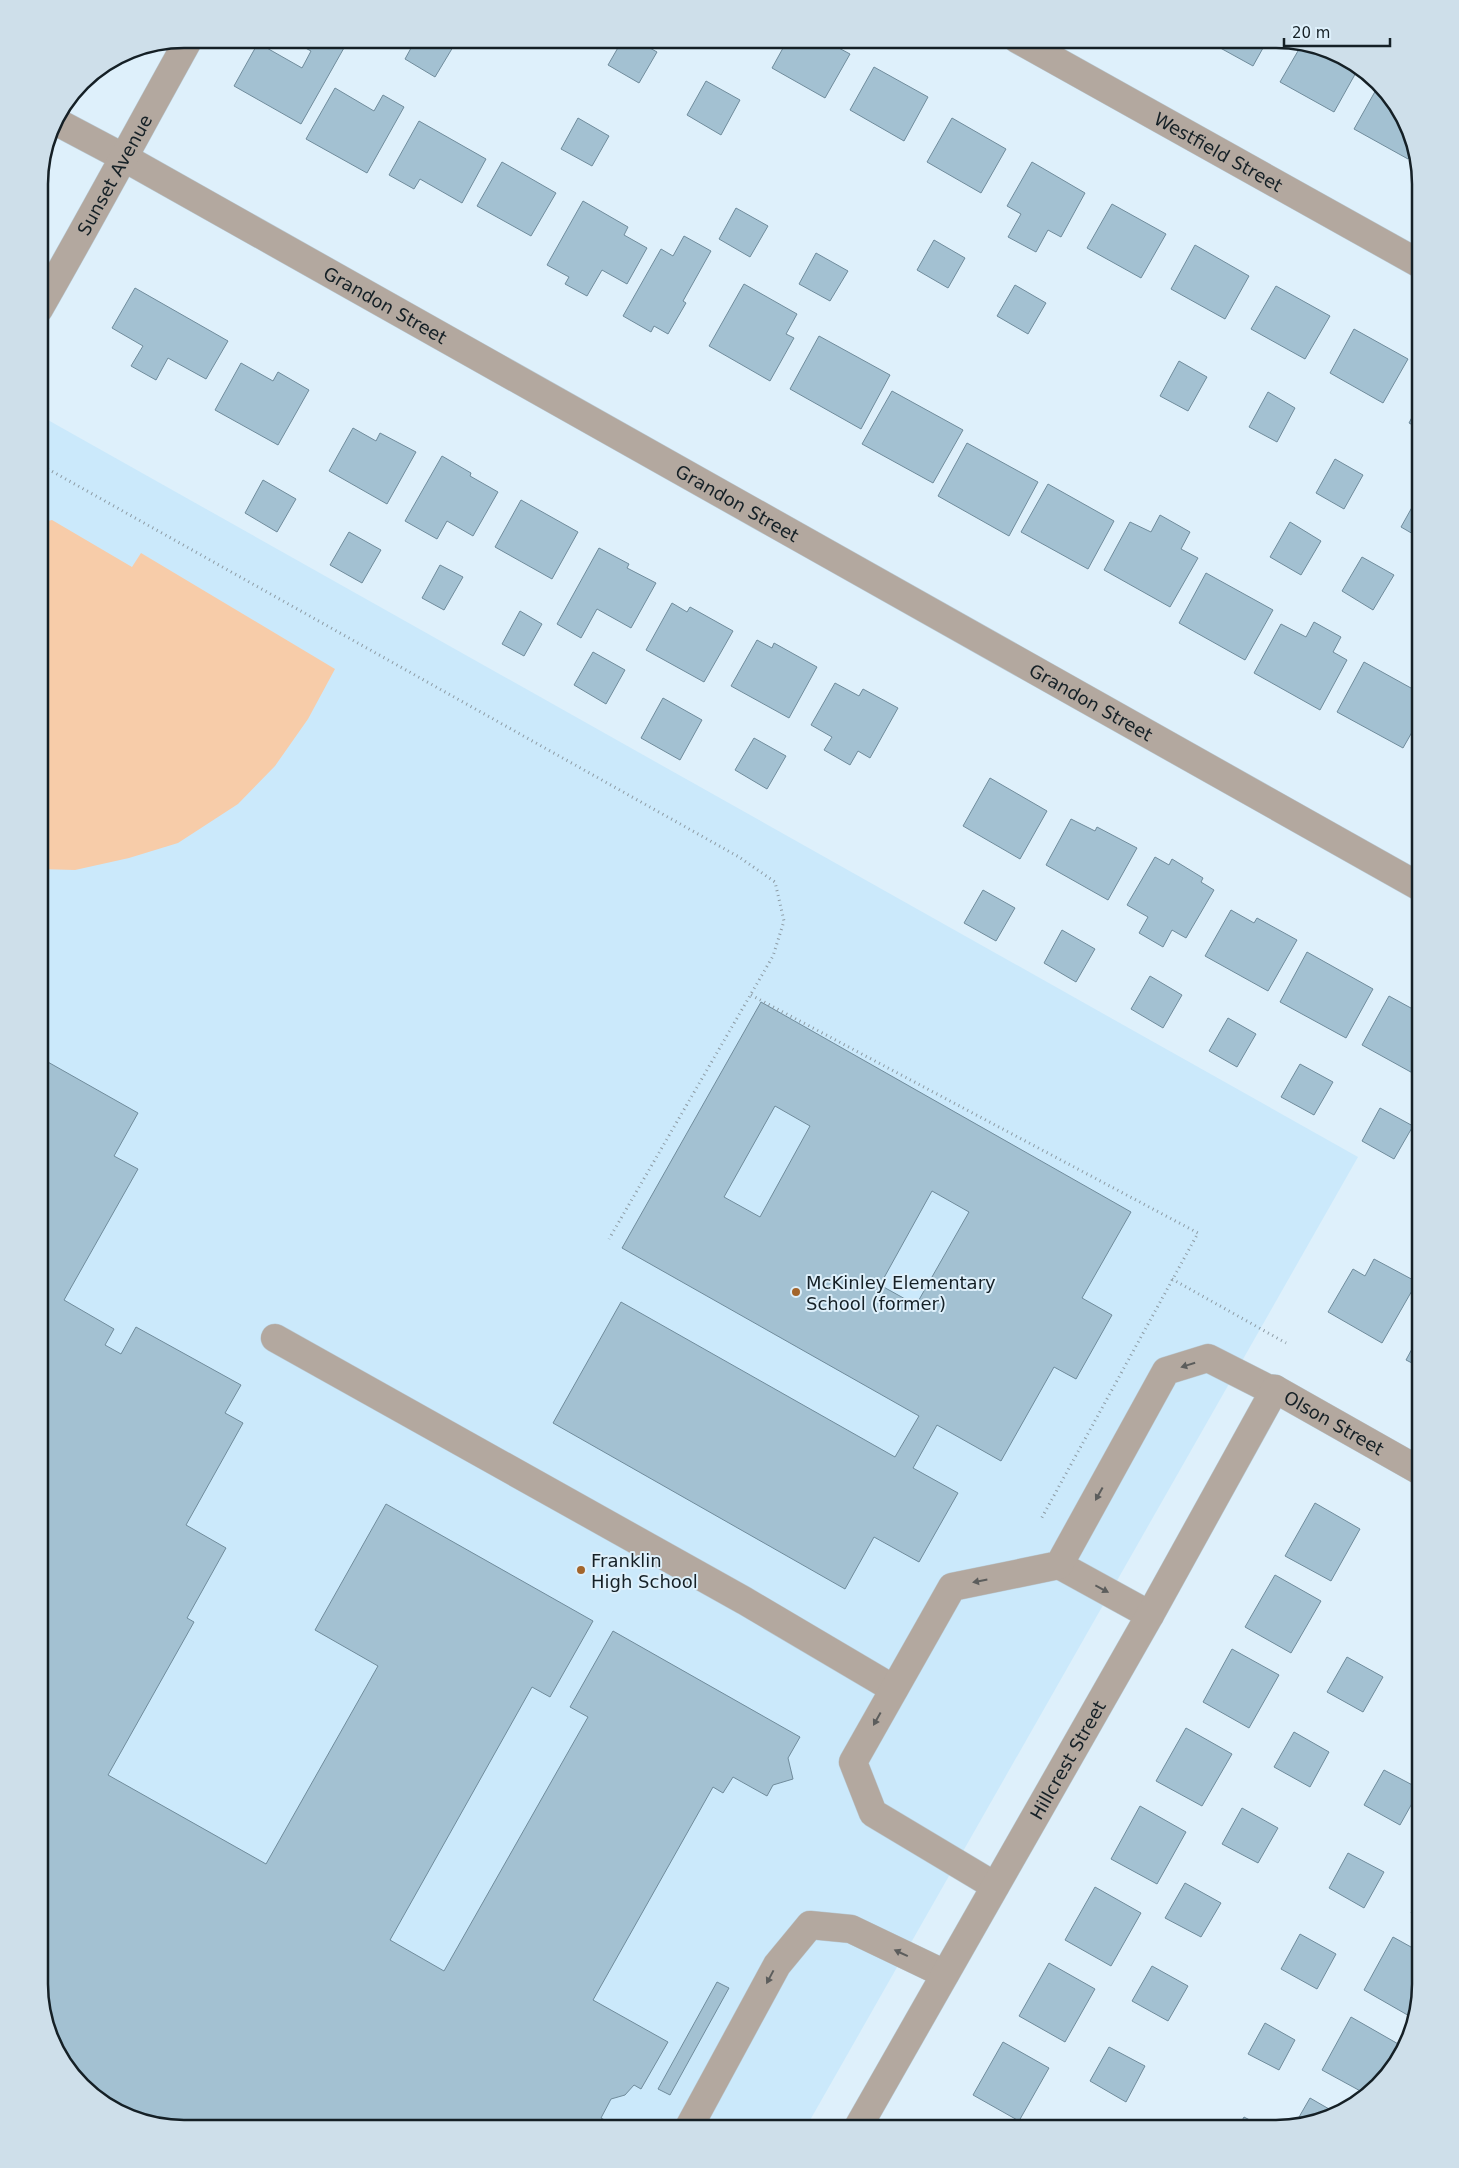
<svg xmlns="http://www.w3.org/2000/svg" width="1459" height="2168" viewBox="0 0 1459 2168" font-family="'DejaVu Sans',sans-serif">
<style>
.built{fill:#cbe9fb}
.green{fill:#f7cca9}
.building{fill:#a3c1d2;stroke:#708c9c;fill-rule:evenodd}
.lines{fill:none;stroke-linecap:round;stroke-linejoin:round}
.minor-casing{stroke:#bacbd5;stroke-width:29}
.path{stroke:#8d9ca5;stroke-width:3;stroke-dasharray:1 4;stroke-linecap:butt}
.minor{stroke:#b3a89f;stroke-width:28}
.oneway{fill:#5c5d5c}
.poi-dot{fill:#a3652b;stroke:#def0fb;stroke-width:2}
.labels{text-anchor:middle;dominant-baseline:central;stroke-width:4;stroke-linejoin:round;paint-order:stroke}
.street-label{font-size:18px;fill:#152026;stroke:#def0fb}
.poi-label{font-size:18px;fill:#152026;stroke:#def0fb;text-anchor:start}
.rim{fill:none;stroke:#152026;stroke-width:2.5}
</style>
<rect width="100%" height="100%" fill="#def0fb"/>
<path class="built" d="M39 415 1358 1157 805 2129H175L111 2110 58 2056 39 1984Z"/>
<path class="green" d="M52 520 132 567 141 553 335 669 308 719 275 766 238 804 178 843 129 858 75 870 39 869V523Z"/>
<path class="building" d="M298 39H349L301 124 234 86 258 43 302 68 311 51 296 43Z
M416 39H439L453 47 435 77 405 59Z
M623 39H634L657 52 639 83 608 65Z
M736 39H748L745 44Z
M788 39H822L850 54 825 98 772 68Z
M1204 39H1268L1253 66Z
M1302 44 1332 53 1358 69 1334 112 1280 82Z
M874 67 928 97 904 141 850 110Z
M706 81 740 100 721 135 687 115Z
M335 88 374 111 383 95 404 107 367 173 306 139Z
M1377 88 1401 112 1412 152 1408 159 1354 129Z
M578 118 609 136 592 166 561 149Z
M952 118 1006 149 981 193 927 162Z
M419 121 486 159 462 203 420 179 414 189 389 175Z
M502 162 556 193 531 236 477 206Z
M1032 162 1085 193 1061 237 1048 230 1036 252 1008 237 1021 214 1007 206Z
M583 201 628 227 624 235 647 248 627 284 602 270 587 296 565 284 569 277 547 265Z
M1112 204 1166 234 1141 278 1087 248Z
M736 208 768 226 750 257 719 239Z
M684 236 711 251 683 301 686 303 668 334 654 326 651 332 623 316 661 249 673 256Z
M934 240 965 258 948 288 917 270Z
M1195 245 1249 276 1225 319 1171 289Z
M816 253 848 271 830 301 799 284Z
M744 284 797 314 786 334 794 338 770 381 709 346Z
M1015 285 1046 303 1028 334 997 316Z
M1276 286 1330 316 1305 359 1251 329Z
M135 288 228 341 206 379 168 358 156 380 131 366 143 346 112 328Z
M1354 329 1408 359 1383 403 1330 373Z
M819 336 890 375 861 429 790 389Z
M1179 361 1207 377 1188 411 1160 396Z
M241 363 273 381 278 372 309 390 278 445 215 410Z
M892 391 963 430 933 483 862 444Z
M1268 392 1295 408 1277 442 1249 427Z
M1420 402V429L1409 423Z
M353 428 376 441 380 433 416 452 387 504 329 471Z
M967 443 1038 482 1009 536 938 496Z
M442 456 471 473 470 476 498 492 473 536 447 521 437 539 405 521Z
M1335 459 1363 475 1344 509 1316 493Z
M263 480 296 499 277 532 245 513Z
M1048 484 1114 521 1088 569 1021 532Z
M1420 493V538L1401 527Z
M521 500 578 532 552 579 495 547Z
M1160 515 1190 532 1181 549 1198 558 1170 607 1104 570 1130 522 1151 532Z
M1290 522 1321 541 1301 575 1270 557Z
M349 532 381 550 362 583 330 565Z
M599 548 629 564 627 568 656 583 631 628 597 609 581 638 557 624Z
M1362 557 1394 575 1373 610 1342 591Z
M440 565 463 577 444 610 422 598Z
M1206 573 1273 610 1245 660 1179 623Z
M672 603 687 612 690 607 733 631 704 682 646 650Z
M520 611 542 624 524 656 502 644Z
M1314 622 1341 637 1333 652 1347 660 1320 710 1254 673 1281 624 1306 637Z
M757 640 772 648 774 643 817 667 789 718 731 686Z
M593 652 625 670 606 704 574 685Z
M1364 662 1420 693V718L1403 748 1337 712Z
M835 683 859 696 863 689 898 708 870 758 858 751 850 765 824 750 832 737 811 725Z
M663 698 702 720 680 760 641 738Z
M754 738 786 756 767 789 735 770Z
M990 778 1047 811 1020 859 963 826Z
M1071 819 1095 831 1097 827 1137 848 1108 900 1046 865Z
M1155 857 1169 865 1172 859 1203 878 1201 882 1214 890 1186 938 1172 930 1163 947 1139 933 1148 917 1127 905Z
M983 890 1015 908 996 941 964 923Z
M1231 910 1254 923 1257 918 1297 940 1268 991 1205 956Z
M1062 930 1095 949 1076 982 1044 963Z
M1307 952 1373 989 1346 1038 1280 1002Z
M1150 976 1182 995 1163 1028 1131 1009Z
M1389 996 1420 1013V1072L1418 1076 1362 1045Z
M761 1002 1131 1212 1082 1298 1112 1315 1076 1379 1054 1367 1001 1461 937 1425 913 1468 958 1493 919 1562 874 1537 845 1589 553 1423 621 1302 895 1457 919 1416 622 1248ZM775 1106 810 1126 760 1217 724 1197ZM932 1191 969 1212 916 1305 880 1285Z
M1228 1018 1256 1034 1237 1067 1209 1051Z
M39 1057 138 1113 114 1156 138 1169 64 1300 114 1329 105 1345 121 1354 136 1327 241 1385 225 1413 243 1423 186 1525 226 1548 187 1618 194 1622 108 1775 266 1864 378 1666 315 1630 386 1504 593 1621 550 1697 532 1687 390 1940 444 1971 588 1717 570 1707 613 1631 800 1737 788 1758 793 1779 773 1785 767 1796 733 1777 723 1793 713 1787 593 2000 668 2042 641 2089 634 2085 625 2095 611 2099 601 2118 610 2123 608 2129H175L111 2110 58 2056 39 1984Z
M1300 1064 1333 1082 1314 1115 1281 1097Z
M1380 1108 1413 1126 1394 1159 1362 1141Z
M1420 1239V1258L1412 1253Z
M1374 1259 1417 1282 1382 1343 1328 1312 1353 1269 1365 1276Z
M1420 1334V1367L1406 1360Z
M1315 1503 1360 1529 1331 1581 1285 1556Z
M1275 1575 1321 1601 1291 1653 1245 1627Z
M1232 1649 1279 1675 1249 1728 1203 1702Z
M1347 1657 1383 1677 1363 1712 1327 1692Z
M1186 1728 1232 1754 1202 1806 1156 1781Z
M1294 1732 1329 1752 1310 1787 1274 1767Z
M1384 1770 1420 1789 1400 1825 1364 1805Z
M1140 1806 1186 1832 1157 1884 1111 1859Z
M1242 1808 1278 1828 1258 1863 1222 1844Z
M1348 1853 1384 1872 1364 1908 1329 1888Z
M1185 1883 1221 1903 1201 1937 1165 1918Z
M1095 1887 1141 1913 1111 1966 1065 1940Z
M1420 1897V1919L1411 1913Z
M1300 1934 1336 1954 1317 1989 1281 1969Z
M1393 1937 1420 1952V1984L1411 2017 1364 1990Z
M1049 1963 1095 1989 1065 2042 1019 2016Z
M1152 1966 1188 1986 1168 2021 1132 2001Z
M717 1982 729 1988 670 2095 658 2089Z
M1351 2017 1400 2045 1385 2072 1364 2093 1322 2070Z
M1265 2023 1295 2040 1279 2070 1248 2054Z
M1003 2042 1049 2068 1019 2121 973 2095Z
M1109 2047 1145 2066 1126 2102 1090 2081Z
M1310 2098 1336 2113 1295 2124Z
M1244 2117 1267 2129H1237Z
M962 2123 973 2129H958Z"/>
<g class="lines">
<defs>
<g id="minor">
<path id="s1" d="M1017 39 1420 264"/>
<path id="s2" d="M55 121 123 157 1420 887"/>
<path id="s3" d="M39 309C90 220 139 129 189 39"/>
<path d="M275 1338 745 1601 894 1689"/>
<path d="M1059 1565 1150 1615"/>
<path id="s4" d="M995 1886 873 1813 853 1762 952 1587 1059 1565 1166 1371 1208 1358 1267 1388 1275 1389 1420 1471"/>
<path d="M688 2129 777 1965 810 1925 851 1929 945 1974"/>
<path id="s5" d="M857 2129 1150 1615 1275 1389"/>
</g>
</defs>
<use href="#minor" class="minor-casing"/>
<path class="path" d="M39 464 739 857 775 882 784 921 773 956 609 1239
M751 995 1198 1233 1040 1521
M1172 1279 1286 1343"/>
<use href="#minor" class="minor"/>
</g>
<defs><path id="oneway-solid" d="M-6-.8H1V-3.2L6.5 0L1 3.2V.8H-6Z" transform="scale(1.25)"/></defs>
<g class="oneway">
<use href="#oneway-solid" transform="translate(1188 1365) rotate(163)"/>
<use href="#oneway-solid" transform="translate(1099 1494) rotate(119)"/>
<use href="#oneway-solid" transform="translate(980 1581) rotate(169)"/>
<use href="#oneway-solid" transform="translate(1102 1589) rotate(28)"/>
<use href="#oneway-solid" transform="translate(877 1719) rotate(119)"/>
<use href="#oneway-solid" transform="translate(901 1953) rotate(-155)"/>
<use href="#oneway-solid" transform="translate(770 1977) rotate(118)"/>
</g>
<g class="poi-dot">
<circle cx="796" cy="1292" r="5"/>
<circle cx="581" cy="1570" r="5"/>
</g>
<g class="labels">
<g class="street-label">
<text stroke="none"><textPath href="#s1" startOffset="231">Westfield Street</textPath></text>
<text stroke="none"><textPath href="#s3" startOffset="154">Sunset Avenue</textPath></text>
<text stroke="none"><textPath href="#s2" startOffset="378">Grandon Street</textPath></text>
<text stroke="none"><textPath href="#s2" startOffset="782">Grandon Street</textPath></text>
<text stroke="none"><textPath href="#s2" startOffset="1188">Grandon Street</textPath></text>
<text stroke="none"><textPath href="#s4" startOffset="915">Olson Street</textPath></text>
<text stroke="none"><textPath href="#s5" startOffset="425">Hillcrest Street</textPath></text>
</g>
<g class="poi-label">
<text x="806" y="1282">McKinley Elementary<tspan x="806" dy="21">School (former)</tspan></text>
<text x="591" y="1560">Franklin<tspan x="591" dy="21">High School</tspan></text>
</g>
</g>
<path d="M0 0H1459V2168H0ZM184 48H1276A136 136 0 0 1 1412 184V1984A136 136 0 0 1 1276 2120H184A136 136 0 0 1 48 1984V184A136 136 0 0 1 184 48Z" fill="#cedfea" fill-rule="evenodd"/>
<path class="rim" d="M184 48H1276A136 136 0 0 1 1412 184V1984A136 136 0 0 1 1276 2120H184A136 136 0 0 1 48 1984V184A136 136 0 0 1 184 48Z"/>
<path d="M1284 38v8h106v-8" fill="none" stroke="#152026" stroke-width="2.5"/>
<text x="1292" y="38" font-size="15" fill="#152026" stroke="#def0fb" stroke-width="4" paint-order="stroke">20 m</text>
</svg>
